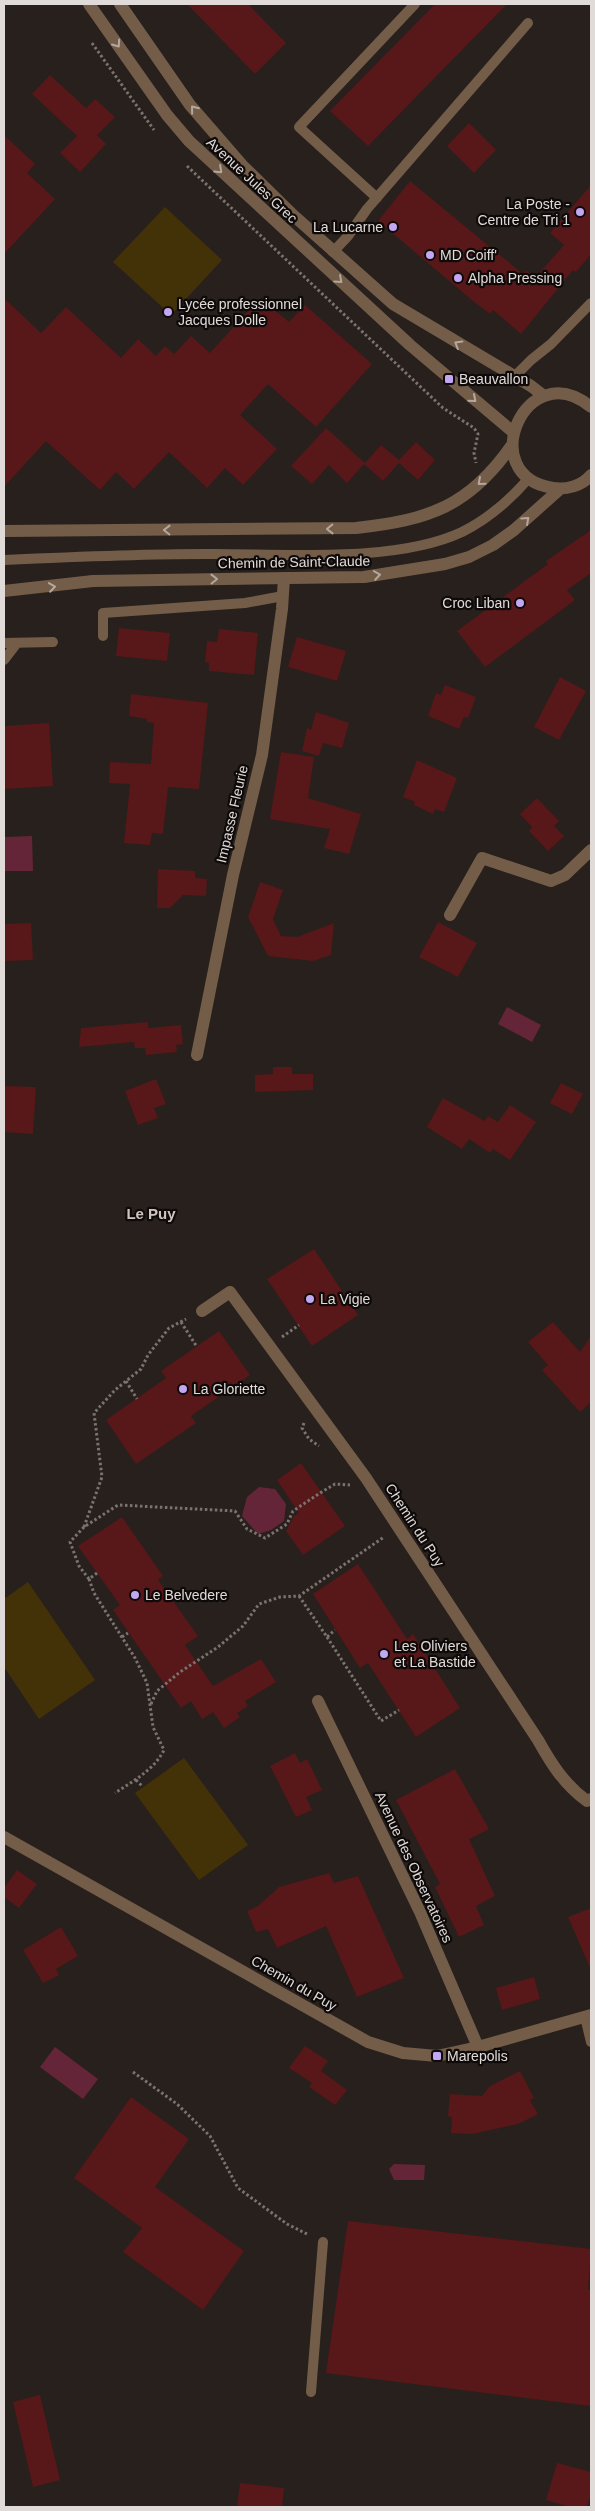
<svg xmlns="http://www.w3.org/2000/svg" width="595" height="2511" viewBox="0 0 595 2511" font-family="Helvetica,sans-serif">
<style>
.green{fill:#433207}
.water{fill:#652539}
.building{fill:#581718}
.lines{fill:none;stroke-linecap:round;stroke-linejoin:round}
.path{stroke:#7b7370;stroke-width:3;stroke-dasharray:2.5 2.5;stroke-linecap:butt}
.service{stroke:#735d48;stroke-width:10}
.minor{stroke:#735d48;stroke-width:12}
.tertiary{stroke:#735d48;stroke-width:12}
.oneway{stroke:#b4a89e}
.poi-dot{fill:#c3a7f2;stroke:#0e0a09;stroke-width:2}
.labels{text-anchor:middle;dominant-baseline:central;stroke-width:4.5;stroke-linejoin:round;paint-order:stroke}
.street-label{font-size:14px;fill:#e0dad8;stroke:#0e0a09}
.poi-label{font-size:14px;fill:#e0dad8;stroke:#0e0a09;text-anchor:start}
.neighbourhood-label{font-size:15px;font-weight:bold;fill:#d0c4bf;stroke:#0e0a09}
</style>
<rect width="100%" height="100%" fill="#28201c"/>
<path class="green" d="M165 207 222 260 171 315 113 262Z
M28 1582 95 1680 39 1719 4 1667V1599Z
M184 1758 248 1845 199 1880 135 1793Z"/>
<path class="water" d="M32 836 33 871H4V837Z
M507 1007 541 1025 532 1042 498 1024Z
M259 1487 275 1489 286 1504 284 1521 271 1530 258 1534 242 1516 247 1497Z
M55 2047 98 2079 83 2099 40 2067Z
M394 2164 425 2165 424 2180H394L389 2169Z"/>
<path class="building" d="M187 4H248L286 43 255 74Z
M435 4H507L368 146 330 111Z
M50 75 86 108 95 99 115 117 97 135 106 144 80 172 60 153 77 136 32 94Z
M469 123 496 150 474 173 447 146Z
M4 135 35 164 27 173 55 199 4 254Z
M410 181 506 260 523 274 526 270 535 278 564 245 550 233 591 185V254L576 272 573 270 521 334 493 310 490 314 473 301 378 221Z
M4 298 41 333 66 307 121 358 138 339 156 356 165 346 174 354 191 336 210 353 260 298 289 322 305 305 372 364 316 427 268 384 240 415 277 449 243 485 225 468 207 488 169 452 134 489 116 472 100 490 46 441 4 487Z
M326 428 365 463 347 483 329 465 312 484 291 466Z
M416 442 435 460 418 480 399 463 383 481 364 464 381 445 399 460Z
M591 530V573L567 590 575 600 485 667 457 631 548 564 546 561Z
M119 628 170 633 167 661 116 656Z
M219 629 258 633 254 675 209 671V663L205 662 207 641 217 642Z
M297 637 346 651 337 681 288 667Z
M560 677 586 691 559 740 534 727Z
M445 685 476 697 468 718 464 717 459 729 428 716 436 693 441 695Z
M131 694 208 703 199 789 168 787 163 834 152 833 150 845 124 843 130 784 109 783 110 762 151 764 154 723 147 722V719L129 716Z
M316 712 349 723 342 748 323 743 319 756 302 751 307 728 311 730Z
M49 723 53 786 4 789V726Z
M281 752 314 757 308 798 361 814 349 854 324 848 330 829 270 819Z
M417 760 457 778 444 812 435 809 433 814 414 805 415 802 403 797Z
M537 798 559 821 554 826 564 836 548 851 529 831 532 827 520 814Z
M158 869 195 871V878L207 879 206 896 183 895 170 908H157Z
M260 882 283 890 273 919 281 936 297 937 334 923 331 955 313 961 268 956 248 917Z
M438 922 477 943 458 977 419 957Z
M31 923 33 960 4 961V924Z
M148 1022V1028L181 1025 183 1044 176 1045 177 1052 146 1055 145 1048H135L134 1042 79 1047 81 1028Z
M273 1067H292V1074H313V1090L255 1092V1075L273 1074Z
M156 1079 166 1104 154 1108 158 1118 138 1125 125 1091Z
M561 1083 583 1094 572 1114 550 1103Z
M4 1086 36 1087 33 1134 4 1132Z
M443 1098 485 1121 488 1116 498 1122 510 1105 536 1122 510 1160 493 1149 490 1153 469 1139 462 1149 427 1127Z
M314 1249 358 1315 312 1346 267 1279Z
M553 1322 580 1352 591 1336V1402L580 1412 542 1370 548 1365 528 1342Z
M219 1331 250 1375 191 1416 196 1423 136 1464 106 1420 166 1378 161 1371Z
M301 1463 345 1526 303 1555 286 1531 294 1516 299 1513 277 1480Z
M122 1517 163 1576 158 1580 198 1636 185 1645 213 1686 261 1659 276 1682 245 1701 248 1706 237 1713 240 1717 224 1728 213 1712 202 1719 191 1701 181 1708 113 1610 120 1605 78 1546Z
M358 1564 407 1639 413 1634 460 1708 416 1737 368 1663 360 1668 313 1594Z
M295 1753 300 1763 307 1759 322 1790 306 1797 312 1810 296 1817 270 1766Z
M455 1769 489 1829 469 1839 495 1896 476 1906 484 1925 459 1937 435 1887 440 1884 396 1800Z
M17 1870 37 1884 19 1908 4 1897V1888Z
M329 1873 334 1883 358 1876 404 1978 357 1997 326 1926 277 1948 268 1929 256 1932 247 1911 258 1906 279 1887Z
M591 1908V1970L568 1917Z
M61 1927 78 1956 56 1969 59 1975 43 1983 23 1950Z
M534 1977 540 1999 502 2010 496 1988Z
M305 2046 328 2061 321 2071 347 2090 335 2105 309 2087 312 2083 289 2068Z
M520 2071 534 2098 530 2100 538 2114 518 2124 472 2134 451 2133 452 2117 448 2116 450 2094 482 2096 490 2086Z
M131 2097 189 2139 155 2187 244 2251 203 2310 123 2252 142 2228 74 2178Z
M348 2221 591 2249 588 2289 591 2290V2406L326 2373Z
M40 2395 60 2480 33 2487 13 2402Z
M557 2463 591 2472V2493L587 2507H570L546 2500Z
M240 2483 284 2488 282 2507H237Z"/>
<g class="lines">
<path class="path" d="M92 43 154 130
M187 166 443 408 474 428 478 434 474 453 476 463
M181 1322 197 1347
M282 1337 299 1325
M126 1381 137 1399
M304 1423 302 1428 309 1439 319 1446
M84 1527 102 1477 94 1413 115 1390 141 1369 148 1355 169 1328 186 1319
M97 1573 89 1579 94 1593 135 1658 147 1683 153 1727 164 1750C154 1770 133 1781 115 1793
M89 1579 79 1566 70 1542 84 1527 118 1505 235 1511 247 1529 265 1538 287 1524 293 1511 320 1493 335 1484 350 1485
M299 1596 327 1637 335 1630
M122 1637 128 1633
M327 1637 381 1721 399 1710
M151 1704 157 1691 180 1672 218 1647 243 1626 259 1604 280 1597 299 1596 384 1537
M136 1780 143 1787
M133 2072 177 2104 210 2136 238 2188 287 2224 309 2235"/>
<path class="service" d="M377 198 299 127 415 4
M333 252 348 236 367 209 528 23
M515 376 531 360 551 344 591 303
M4 560C70 557 137 554 204 554 279 553 394 564 462 532 488 519 510 500 529 478
M103 636V613L245 603 283 596
M4 643 53 642
M4 660 17 643
M585 2017 591 2042
M311 2392 323 2242"/>
<path class="minor" d="M450 915 482 858 551 881 565 875 591 850
M197 1055 233 875 262 755 282 609 284 578
M202 1311 230 1292 366 1478 538 1740C552 1765 564 1784 587 1801L591 1799
M318 1701 420 1912 478 2047
M4 1837 368 2042 403 2053 437 2056 478 2047 591 2015"/>
<path class="tertiary" d="M89 4 167 115 189 141 410 345 513 432
M120 4 190 105 242 165 293 215 393 304 531 386 544 396
M591 407C526 353 473 476 553 488 566 490 582 486 591 475
M4 531 356 528C428 520 469 507 512 445
M4 591 93 581 364 577 445 564 469 557 493 545 514 530 560 489"/>
</g>
<defs><path id="oneway-chevron" d="M-2-3.5L2.5 0L-2 3.5" fill="none" stroke-width="1.6" stroke-linecap="round" stroke-linejoin="round" transform="scale(1.25)"/></defs>
<g class="oneway">
<use href="#oneway-chevron" transform="translate(117 44) rotate(55)"/>
<use href="#oneway-chevron" transform="translate(194 109) rotate(-129)"/>
<use href="#oneway-chevron" transform="translate(219 170) rotate(43)"/>
<use href="#oneway-chevron" transform="translate(339 280) rotate(42)"/>
<use href="#oneway-chevron" transform="translate(458 344) rotate(-149)"/>
<use href="#oneway-chevron" transform="translate(473 399) rotate(40)"/>
<use href="#oneway-chevron" transform="translate(481 482) rotate(139)"/>
<use href="#oneway-chevron" transform="translate(526 520) rotate(-42)"/>
<use href="#oneway-chevron" transform="translate(330 529) rotate(179)"/>
<use href="#oneway-chevron" transform="translate(167 530) rotate(-179)"/>
<use href="#oneway-chevron" transform="translate(377 575) rotate(-9)"/>
<use href="#oneway-chevron" transform="translate(214 579) rotate(-1)"/>
<use href="#oneway-chevron" transform="translate(52 587) rotate(-8)"/>
</g>
<g class="poi-dot">
<circle cx="580" cy="212" r="5"/>
<circle cx="393" cy="227" r="5"/>
<circle cx="430" cy="255" r="5"/>
<circle cx="458" cy="278" r="5"/>
<circle cx="168" cy="312" r="5"/>
<rect x="444" y="374" width="10" height="10" rx="2.5"/>
<circle cx="520" cy="603" r="5"/>
<circle cx="310" cy="1299" r="5"/>
<circle cx="183" cy="1389" r="5"/>
<circle cx="135" cy="1595" r="5"/>
<circle cx="384" cy="1654" r="5"/>
<rect x="432" y="2051" width="10" height="10" rx="2.5"/>
</g>
<g class="labels">
<g class="street-label">
<text transform="translate(252 180) rotate(43)">Avenue Jules Grec</text>
<text transform="translate(294 562) rotate(-1)">Chemin de Saint-Claude</text>
<text transform="translate(232 814) rotate(-77)">Impasse Fleurie</text>
<text transform="translate(415 1525) rotate(57)">Chemin du Puy</text>
<text transform="translate(414 1867) rotate(65)">Avenue des Observatoires</text>
<text transform="translate(294 1983) rotate(30)">Chemin du Puy</text>
</g>
<g class="poi-label">
<text x="570" y="204" text-anchor="end">La Poste -<tspan x="570" dy="16">Centre de Tri 1</tspan></text>
<text x="383" y="227" text-anchor="end">La Lucarne</text>
<text x="440" y="255">MD Coiff'</text>
<text x="468" y="278">Alpha Pressing</text>
<text x="178" y="304">Lycée professionnel<tspan x="178" dy="16">Jacques Dolle</tspan></text>
<text x="459" y="379">Beauvallon</text>
<text x="510" y="603" text-anchor="end">Croc Liban</text>
<text x="320" y="1299">La Vigie</text>
<text x="193" y="1389">La Gloriette</text>
<text x="145" y="1595">Le Belvedere</text>
<text x="394" y="1646">Les Oliviers<tspan x="394" dy="16">et La Bastide</tspan></text>
<text x="447" y="2056">Marepolis</text>
</g>
<g class="neighbourhood-label">
<text x="151" y="1213">Le Puy</text>
</g>
</g>
<rect width="595" height="2511" fill="none" stroke="#e0dad8" stroke-width="10"/>
</svg>
